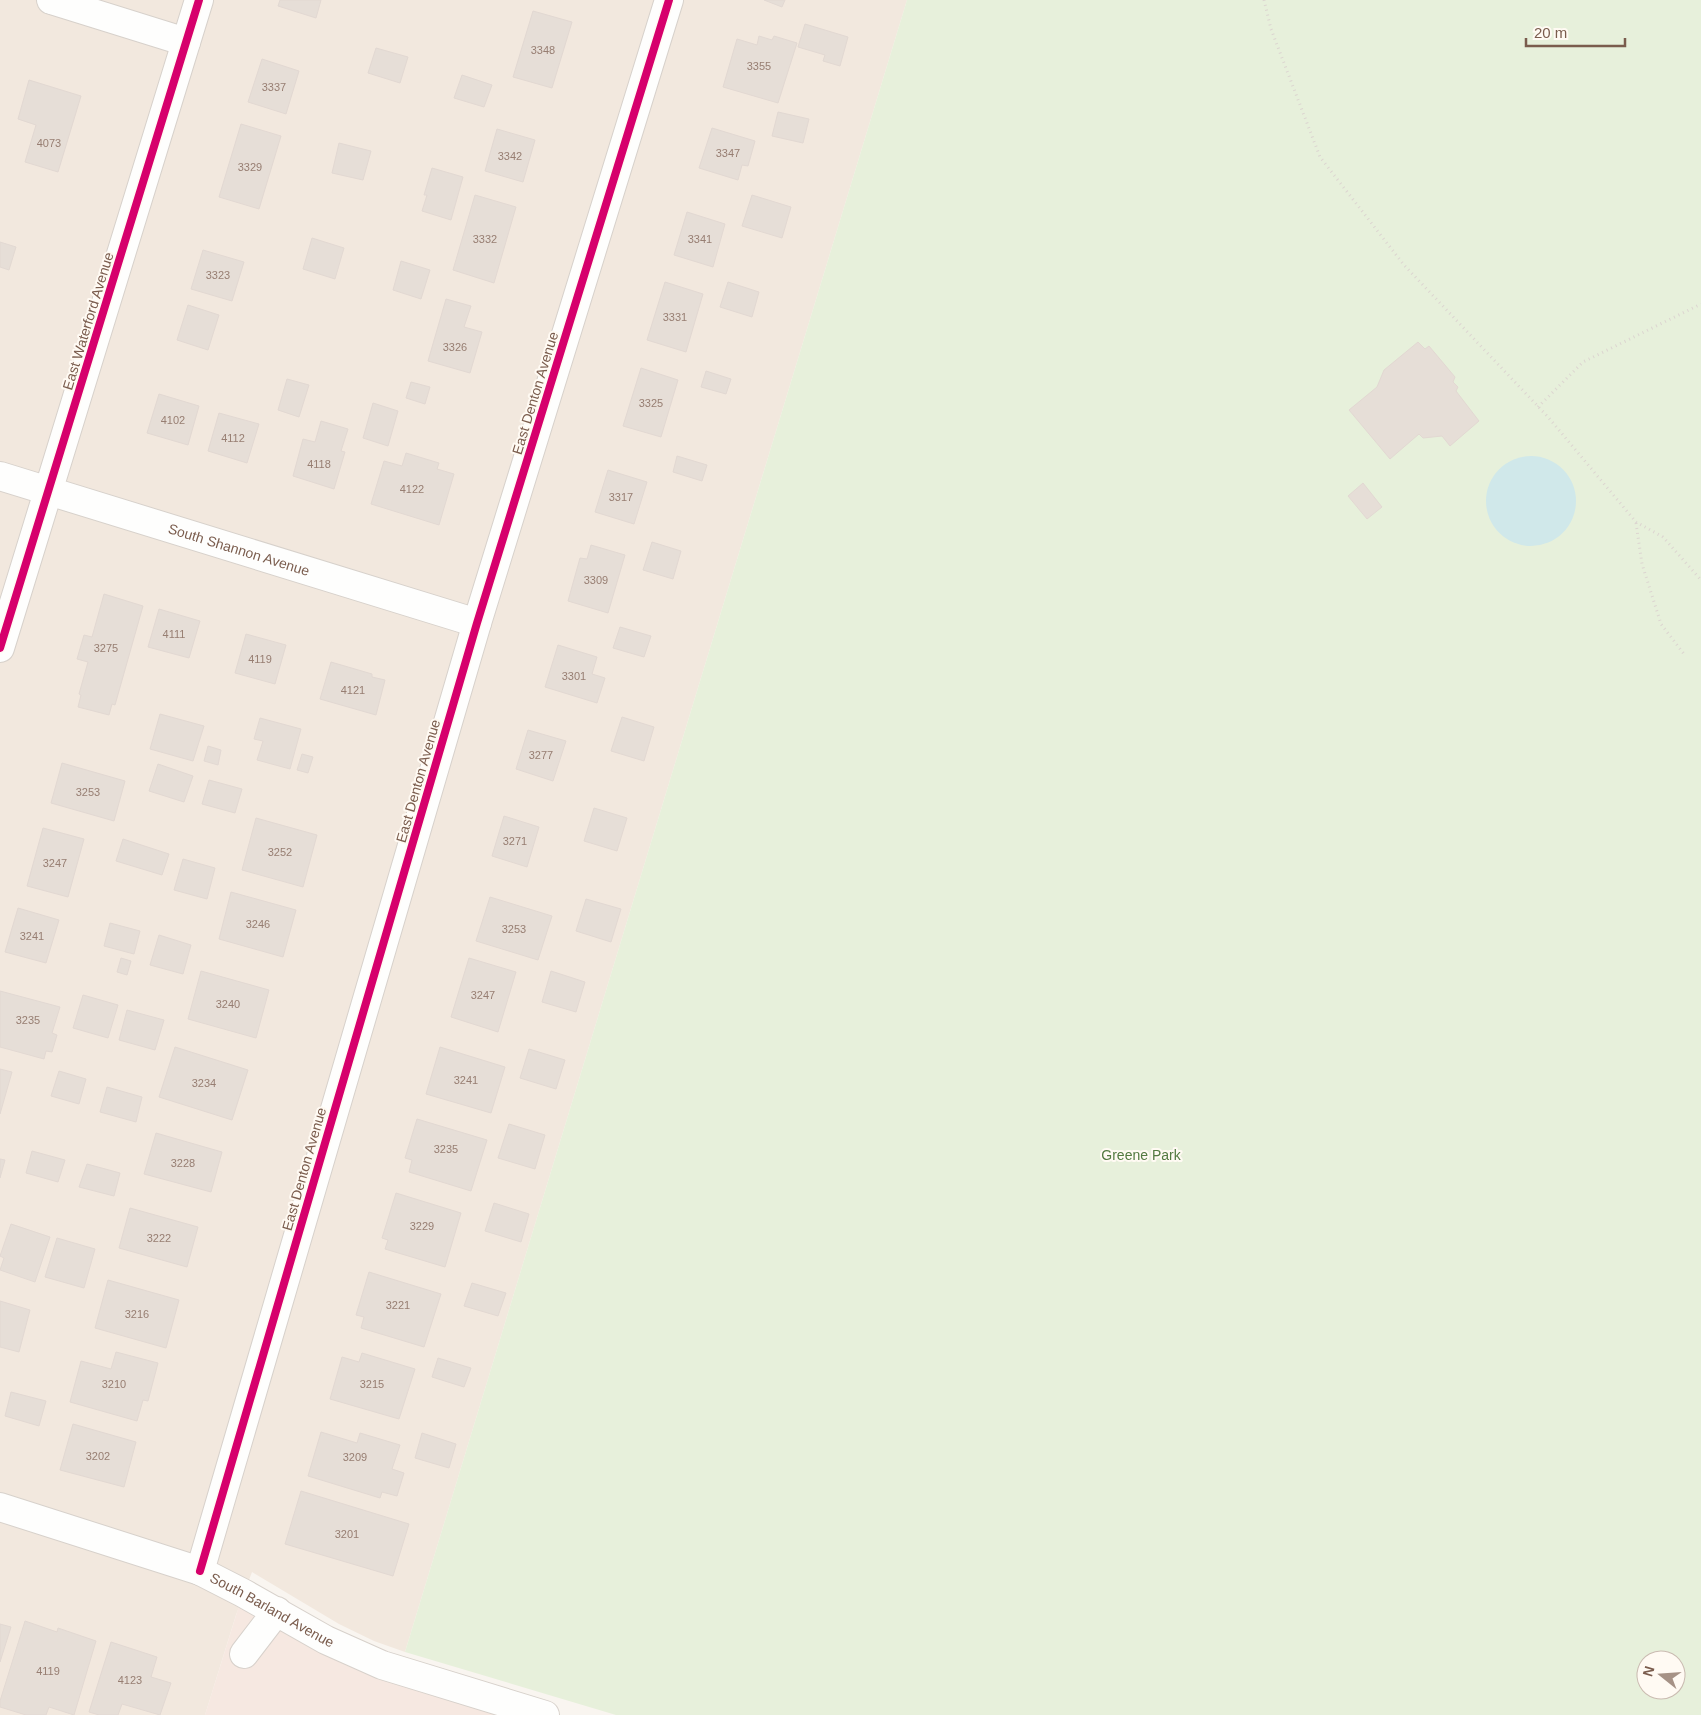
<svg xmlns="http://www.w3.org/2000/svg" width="1701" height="1715" viewBox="0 0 1701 1715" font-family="Arial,sans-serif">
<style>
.residential{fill:#f2e8de}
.commercial{fill:#f6e8e1}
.green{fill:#e7f0db;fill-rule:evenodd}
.water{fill:#d0e8ea}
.building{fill:#e6ded7;stroke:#e2d8d2}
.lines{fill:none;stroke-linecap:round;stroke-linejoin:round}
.street-casing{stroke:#d7d1cb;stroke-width:30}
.path{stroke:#dcd5d0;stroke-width:3;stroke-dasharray:1 4;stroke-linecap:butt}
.street{stroke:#fefefd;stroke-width:28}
.cycleway-casing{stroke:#fffaf3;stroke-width:11}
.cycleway{stroke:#d6006c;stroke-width:8}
.labels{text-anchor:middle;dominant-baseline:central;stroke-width:4;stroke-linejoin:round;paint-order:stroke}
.number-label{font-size:11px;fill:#977e72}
.street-label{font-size:14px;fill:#7a5c4d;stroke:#fffaf3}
.park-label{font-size:14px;fill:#537a41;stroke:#fffaf3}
</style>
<rect width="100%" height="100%" fill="#f9f5f0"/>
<path class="residential" d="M0 0H907L405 1652 374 1641 339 1624 252 1572 236 1615 205 1715H0Z"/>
<path class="commercial" d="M243 1593 326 1640 545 1715H205Z"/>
<path class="green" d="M907 0H1701V1715H616L405 1652ZM1646 1660H1676V1690H1646Z"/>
<path class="water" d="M1486 501a45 45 0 1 1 90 0a45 45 0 1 1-90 0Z"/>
<path class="building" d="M280 0H321L316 18 278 6Z
M764 0H785L782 7Z
M533 11 572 22 552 88 513 77Z
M805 24 848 37 840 66 823 61 825 55 798 47Z
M759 36 772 40 774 36 797 43 778 103 723 87 737 39 757 45Z
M376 48 408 57 400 83 368 73Z
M262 59 299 71 286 114 248 102Z
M462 75 492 85 484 107 454 98Z
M29 80 81 96 58 172 25 162 36 125 18 119Z
M778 112 809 119 803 143 772 136Z
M241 124 281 136 259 209 219 197Z
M712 128 755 141 748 166 742 165 738 180 699 168Z
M497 129 535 140 523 182 485 171Z
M339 143 371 151 363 180 332 173Z
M432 168 463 177 451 220 422 211 427 195H424Z
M475 195 516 207 494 283 453 270Z
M752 195 791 207 782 238 742 226Z
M687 212 725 224 713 267 674 255Z
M312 238 344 248 335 279 303 269Z
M0 242 16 247 9 270 0 267Z
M203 250 244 262 232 301 191 289Z
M401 261 430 270 421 299 393 290Z
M665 282 703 294 686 352 647 340Z
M728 282 759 292 752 317 720 307Z
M446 299 471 306 464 327 482 332 470 373 428 361Z
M188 305 219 315 208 350 177 340Z
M1418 342 1425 349 1429 346 1455 377 1453 382 1458 387 1456 391 1479 421 1450 446 1442 436 1423 438 1419 434 1390 459 1349 410 1377 387 1384 370Z
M641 368 678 380 661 437 623 426Z
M706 371 731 379 726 394 701 387Z
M287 379 309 385 299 417 278 410Z
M411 382 430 387 425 404 406 398Z
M159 394 199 406 188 445 147 433Z
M373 403 398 411 388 446 363 438Z
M219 413 259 424 247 463 208 451Z
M321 421 348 429 341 451 345 452 334 489 293 476 303 439 315 442Z
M406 453 439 463 437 469 454 474 439 525 371 504 384 461 402 466Z
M677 456 707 465 702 481 673 472Z
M608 470 647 482 634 524 595 512Z
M1363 483 1382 507 1367 519 1348 496Z
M652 542 681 551 673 579 643 570Z
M591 545 625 555 608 613 568 601 580 558 587 559Z
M104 594 143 606 115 705 112 704 109 715 78 707 81 695 79 694 88 662 77 659 84 635 92 637Z
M159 609 200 621 189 658 148 647Z
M620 627 651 636 644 657 613 648Z
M246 634 286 645 275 684 235 673Z
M558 645 597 657 592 674 605 678 597 703 545 687Z
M331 662 372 674V677L385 680 376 715 320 699Z
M160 714 204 726 193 761 150 749Z
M622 717 654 727 644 761 611 751Z
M260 718 301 729 290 769 257 760 263 741 254 739Z
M528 730 566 741 553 781 516 769Z
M208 746 221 750 218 765 204 761Z
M302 754 313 757 308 773 297 770Z
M62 763 125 781 114 821 51 803Z
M158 764 193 776 184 802 149 791Z
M209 780 242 789 235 813 202 804Z
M594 808 627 818 617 851 584 841Z
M504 816 539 827 527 867 492 856Z
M256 818 317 835 303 887 242 870Z
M43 828 84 839 68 897 27 886Z
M123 839 169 854 162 875 116 861Z
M183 859 215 868 207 899 174 890Z
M231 892 296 910 283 957 219 939Z
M490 897 552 916 538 960 476 941Z
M586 899 621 909 611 942 576 931Z
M18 908 59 920 46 963 5 952Z
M110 923 140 931 134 954 104 946Z
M159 935 191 945 183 974 150 965Z
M121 958 131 961 127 975 117 972Z
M469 958 516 972 498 1032 451 1017Z
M201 971 269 990 256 1038 188 1019Z
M551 971 585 982 576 1012 542 1002Z
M0 991 60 1007 52 1033 57 1035 52 1052 46 1051 44 1059 0 1047Z
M83 995 118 1005 108 1038 73 1028Z
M127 1010 164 1020 155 1050 119 1040Z
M175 1047 248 1070 232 1120 159 1097Z
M440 1047 505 1067 491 1113 426 1094Z
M529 1049 565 1060 556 1089 520 1078Z
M0 1069 12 1072 0 1114Z
M59 1071 86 1079 79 1104 51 1096Z
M107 1087 142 1097 136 1122 100 1112Z
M417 1119 487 1140 471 1191 409 1172 412 1160 405 1158Z
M509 1124 545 1135 535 1169 498 1158Z
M156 1133 222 1152 211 1192 144 1174Z
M32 1151 65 1160 58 1182 26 1173Z
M0 1159 5 1160 0 1178Z
M87 1164 120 1173 114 1196 79 1187Z
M396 1193 461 1213 445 1267 385 1249 388 1240 382 1238Z
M494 1203 529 1214 521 1242 485 1231Z
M130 1208 198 1227 187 1267 119 1248Z
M11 1224 50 1237 35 1282 0 1270 4 1258 0 1256Z
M57 1238 95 1249 84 1288 45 1277Z
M369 1272 441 1294 424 1347 361 1328 364 1317 356 1315Z
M108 1280 179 1300 166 1348 95 1328Z
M472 1283 506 1293 498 1316 464 1306Z
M0 1301 30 1310 19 1352 0 1347Z
M116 1352 158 1363 148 1401 143 1400 137 1421 70 1402 81 1361 111 1369Z
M362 1353 415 1369 399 1419 330 1399 342 1357 359 1362Z
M438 1358 471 1368 464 1387 432 1377Z
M11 1392 46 1401 39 1426 5 1416Z
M73 1424 136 1442 124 1487 60 1470Z
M321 1432 357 1443 360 1433 400 1445 392 1469 404 1473 397 1496 382 1492 380 1498 308 1476Z
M422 1433 456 1444 449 1468 415 1458Z
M301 1491 409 1524 393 1576 285 1544Z
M25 1621 57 1632 58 1628 96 1641 74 1715 49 1707 46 1715H26L0 1707V1701Z
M0 1624 11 1627 0 1662Z
M111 1642 157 1657 151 1677 171 1683 160 1715 122 1704 118 1715H99L89 1712Z"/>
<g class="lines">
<defs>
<g id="street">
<path d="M51 0 186 42"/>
<path id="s1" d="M0 476 477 623"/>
<path d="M0 648 199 0"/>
<path id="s2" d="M0 1507 200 1571 243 1593 326 1640 382 1665 545 1715"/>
<path d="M200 1571 477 623 669 0"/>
<path d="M244 1654 277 1611"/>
</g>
</defs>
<use href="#street" class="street-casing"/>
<path class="path" d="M1264 0 1271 29 1320 157 1404 265 1548 417 1636 522 1663 537 1701 580
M1538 407 1583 362 1701 304
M1636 523 1642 564 1661 624 1684 654"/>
<use href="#street" class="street"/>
<defs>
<path id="cycleway" d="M0 648 199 0
M200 1571 477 623 669 0"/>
</defs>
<use href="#cycleway" class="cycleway-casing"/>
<use href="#cycleway" class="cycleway"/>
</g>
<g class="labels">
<g class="number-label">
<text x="543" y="50">3348</text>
<text x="759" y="66">3355</text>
<text x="274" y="87">3337</text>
<text x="49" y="143">4073</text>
<text x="728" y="153">3347</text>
<text x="510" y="156">3342</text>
<text x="250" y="167">3329</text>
<text x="485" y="239">3332</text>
<text x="700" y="239">3341</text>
<text x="218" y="275">3323</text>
<text x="675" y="317">3331</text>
<text x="455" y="347">3326</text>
<text x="651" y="403">3325</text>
<text x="173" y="420">4102</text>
<text x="233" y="438">4112</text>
<text x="319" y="464">4118</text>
<text x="412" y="489">4122</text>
<text x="621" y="497">3317</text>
<text x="596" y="580">3309</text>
<text x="174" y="634">4111</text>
<text x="106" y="648">3275</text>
<text x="260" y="659">4119</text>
<text x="574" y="676">3301</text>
<text x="353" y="690">4121</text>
<text x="541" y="755">3277</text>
<text x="88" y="792">3253</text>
<text x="515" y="841">3271</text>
<text x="280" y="852">3252</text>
<text x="55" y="863">3247</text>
<text x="258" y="924">3246</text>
<text x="514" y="929">3253</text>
<text x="32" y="936">3241</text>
<text x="483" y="995">3247</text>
<text x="228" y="1004">3240</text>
<text x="28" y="1020">3235</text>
<text x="466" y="1080">3241</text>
<text x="204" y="1083">3234</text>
<text x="446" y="1149">3235</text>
<text x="183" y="1163">3228</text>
<text x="422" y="1226">3229</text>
<text x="159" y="1238">3222</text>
<text x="398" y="1305">3221</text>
<text x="137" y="1314">3216</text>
<text x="114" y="1384">3210</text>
<text x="372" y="1384">3215</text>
<text x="98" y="1456">3202</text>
<text x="355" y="1457">3209</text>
<text x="347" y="1534">3201</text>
<text x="48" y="1671">4119</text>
<text x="130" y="1680">4123</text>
</g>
<g class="street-label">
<text transform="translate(88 321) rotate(-73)">East Waterford Avenue</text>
<text transform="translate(535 393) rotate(-73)">East Denton Avenue</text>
<text stroke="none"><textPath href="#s1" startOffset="250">South Shannon Avenue</textPath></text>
<text transform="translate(418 781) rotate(-74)">East Denton Avenue</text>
<text transform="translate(304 1169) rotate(-74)">East Denton Avenue</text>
<text stroke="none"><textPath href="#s2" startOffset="292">South Barland Avenue</textPath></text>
</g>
<g class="park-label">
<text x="1141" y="1155">Greene Park</text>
</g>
</g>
<g transform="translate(1661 1675) rotate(287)"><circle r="24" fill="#fffaf3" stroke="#cabbb1"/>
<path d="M0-4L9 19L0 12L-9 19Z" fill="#a69286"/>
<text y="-8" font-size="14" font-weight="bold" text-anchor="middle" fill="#7a5c4d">N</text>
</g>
<path d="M1526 38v8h99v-8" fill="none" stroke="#7a5c4d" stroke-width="2.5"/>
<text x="1534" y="38" font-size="15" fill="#7a5c4d" stroke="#fffaf3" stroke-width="4" paint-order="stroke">20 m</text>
</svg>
